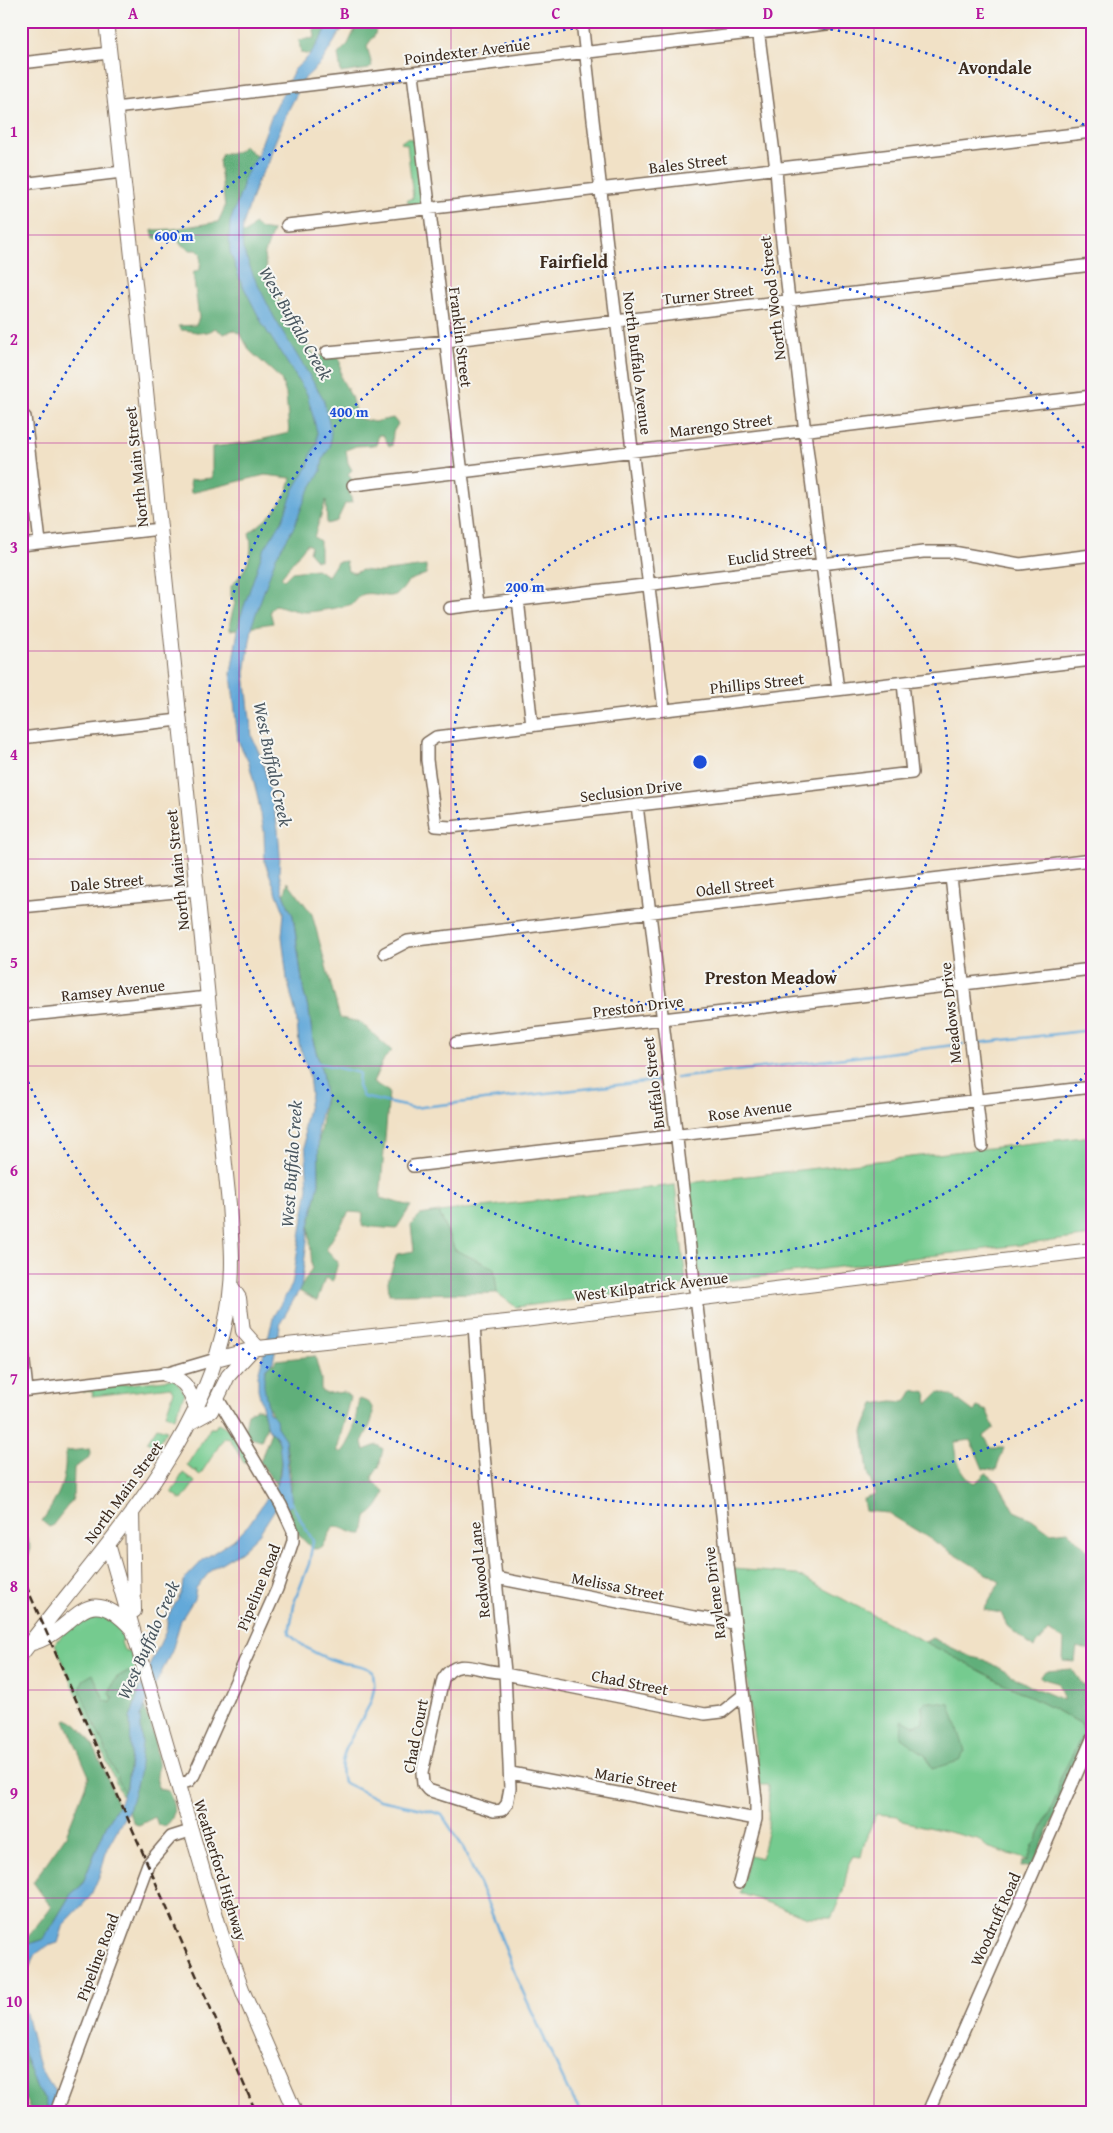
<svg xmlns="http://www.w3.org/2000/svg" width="1113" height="2133" viewBox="0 0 1113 2133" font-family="'Gentium Book Plus',serif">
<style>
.green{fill:#75cb8f;stroke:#587a56;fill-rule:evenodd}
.forest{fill:#60af7a;stroke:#4e6c4c}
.water{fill:#63a9d9;stroke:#4f6a7c}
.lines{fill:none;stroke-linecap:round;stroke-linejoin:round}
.stream{stroke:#63a9d9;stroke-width:2.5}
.minor-casing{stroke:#7b6a59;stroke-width:14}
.major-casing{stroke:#7b6a59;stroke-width:16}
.minor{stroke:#fff;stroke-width:11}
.major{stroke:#fff;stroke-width:14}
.rail{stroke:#3b2a1e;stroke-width:2.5;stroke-dasharray:8 4;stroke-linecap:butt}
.grid{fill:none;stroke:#b5179e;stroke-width:1;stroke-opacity:0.55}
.ring{fill:none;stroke:#1d4ed8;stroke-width:2.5;stroke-dasharray:2.5 5}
.labels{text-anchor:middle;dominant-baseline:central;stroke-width:4;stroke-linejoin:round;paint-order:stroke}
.street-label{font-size:16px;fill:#3b2a1e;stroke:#f6f6f2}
.neighbourhood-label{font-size:18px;font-weight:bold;fill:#3b2a1e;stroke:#f6f6f2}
.water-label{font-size:18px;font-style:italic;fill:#49565f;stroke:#f6f6f2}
.centre{fill:#1d4ed8;stroke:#f6f6f2;stroke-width:2.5}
.ring-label{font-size:15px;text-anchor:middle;font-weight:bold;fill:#1d4ed8;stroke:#f6f6f2;stroke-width:4;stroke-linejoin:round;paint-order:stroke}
.neatline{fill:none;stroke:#b5179e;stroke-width:2}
.grid-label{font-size:16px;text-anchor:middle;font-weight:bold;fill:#b5179e}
</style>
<rect width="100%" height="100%" fill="#f6f6f2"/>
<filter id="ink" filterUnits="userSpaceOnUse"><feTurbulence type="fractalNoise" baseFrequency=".02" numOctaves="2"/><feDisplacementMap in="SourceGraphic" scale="10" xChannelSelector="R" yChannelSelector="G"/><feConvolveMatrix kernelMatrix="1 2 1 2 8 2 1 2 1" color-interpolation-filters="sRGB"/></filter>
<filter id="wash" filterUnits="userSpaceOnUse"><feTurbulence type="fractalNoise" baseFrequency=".0096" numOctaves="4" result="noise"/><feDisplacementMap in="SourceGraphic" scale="20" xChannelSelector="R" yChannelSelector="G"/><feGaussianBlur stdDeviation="1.12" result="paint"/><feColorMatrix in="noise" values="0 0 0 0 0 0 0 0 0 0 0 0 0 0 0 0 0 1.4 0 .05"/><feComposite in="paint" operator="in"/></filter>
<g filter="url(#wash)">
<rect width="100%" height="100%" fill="#f1e1c6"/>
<path class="green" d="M407 138 414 140 421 198 419 204H409L407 200 413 198 407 144 400 143Z
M1092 1136V1236L709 1283 700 1279 688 1183Z
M675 1185 686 1281 683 1286 516 1307 497 1293 494 1268 455 1250 439 1212Z
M174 1379 185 1393 174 1418 166 1414 174 1391 171 1387 92 1396 93 1392 86 1391 84 1393V1389Z
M218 1423 231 1430 249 1460 244 1463 230 1439 224 1438 200 1475 196 1472 197 1470 194 1471 187 1465 208 1432 210 1428H215Z
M157 1427 167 1430 156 1447 147 1442Z
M183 1473 190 1478 189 1480 192 1479 195 1482 182 1500 172 1492Z
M733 1569 795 1574 1082 1724 1083 1734 1059 1781 1058 1793 1037 1841 1033 1845 1028 1860 987 1847 978 1839 902 1821 898 1816 876 1814C870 1829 864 1841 861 1857L853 1856 849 1863 843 1891 832 1917H808L740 1893 750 1855 761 1858 768 1828 769 1785H760ZM922 1705 932 1769 926 1755 918 1749 903 1721 914 1726 923 1722Z
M85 1614H107L122 1628 125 1637 121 1642 124 1650 131 1652 138 1678 128 1671 116 1678 109 1693 113 1698 111 1703 104 1700 101 1692 80 1691 124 1793 122 1796 55 1644 71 1624Z"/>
<path class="forest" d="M311 21H332L310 55 301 53 299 40 315 38 313 22Z
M359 21H377L374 24C379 35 372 37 367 46L372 66 369 69 341 73 338 54 348 44Z
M244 146 258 157 240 229 245 234 254 224 261 229 273 231 264 256 271 289 315 356 331 355 340 359 341 378 351 396 357 418 374 422 393 418 398 424 393 432 392 446H389L383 435H378L377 445 356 446 346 450 348 463 352 470 348 474 352 480 348 487 352 502 345 504 337 521 327 524 326 500 314 537 320 541V560H316L309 552 311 546 307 544 281 577 284 580 292 572 316 569 328 576 337 562 346 561 348 571 354 573 362 570 379 572 426 566V574L408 581C394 607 383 591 364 594 358 596 357 601 352 604 345 607 314 612 306 612 296 612 285 607 275 605L270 611 273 623 230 630V622L235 602 231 596V586C246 570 255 555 249 533 269 518 286 503 291 478L265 475 191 493 190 480 212 478V447L251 442 289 433 286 394 281 379 250 351 241 335 233 330 224 334 215 328C204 337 194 330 181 330L178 326 196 325 199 318 193 273 200 269 201 254 197 250H190L180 244 178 238 170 236 166 240 154 238 152 230 172 229 218 222 225 207 219 160 222 154 237 152Z
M288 882 312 914 340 1018 360 1022 392 1051 384 1059 373 1082 389 1092 380 1198 411 1206 396 1229 362 1226 363 1213 349 1212 326 1249 338 1262 333 1281 325 1278 317 1301 299 1291 312 1268 309 1226 319 1183 318 1147 325 1097 322 1072 313 1041 309 1011 304 994 293 916 284 896Z
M439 1212 455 1250 494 1268 497 1293 389 1294 388 1281 397 1254 414 1251 411 1225 420 1215Z
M315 1356 321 1379V1391L327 1394 344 1392 350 1397 337 1451 341 1453C355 1438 355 1418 359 1399 384 1404 369 1427 362 1442L364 1450 377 1445 383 1449 379 1467 372 1477 373 1482 385 1492C381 1503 376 1511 366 1517L363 1534C353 1535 345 1528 334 1526L322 1548 314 1549C303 1542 288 1523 287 1509 287 1503 291 1496 291 1490 292 1480 287 1450 285 1440 284 1436 278 1432 277 1427 271 1409 254 1383 270 1363L274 1364 276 1360Z
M913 1390 926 1393 928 1403 939 1392 954 1397 974 1412 977 1407 987 1411 994 1428 984 1436 991 1448H1004L996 1470 983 1469 971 1440 955 1442C953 1458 962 1473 974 1484L986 1473 998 1482 1014 1511 1032 1519 1051 1533 1068 1531 1092 1555V1651L1077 1647 1075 1662 1063 1661 1064 1640 1048 1631 1034 1648 1007 1626 1001 1613 984 1610 1000 1582 888 1513 865 1511 863 1499 875 1495 868 1472 863 1431 874 1404 892 1401 906 1402Z
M257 1408 263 1410 267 1425 261 1441 247 1437 244 1434 248 1413Z
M271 1432C286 1442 281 1471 276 1485L260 1462Z
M90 1449C91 1463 81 1461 74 1468L73 1499 52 1526 49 1527 42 1521C57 1499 67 1481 65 1454L67 1451Z
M21 1525 31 1548 28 1556 22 1557Z
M932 1638 971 1657 985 1660 1030 1686 1064 1700 1058 1683 1040 1678 1045 1671 1072 1669 1083 1685 1092 1682V1731L1033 1866 1021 1867 1022 1862 1028 1860 1033 1845 1037 1841 1058 1793 1059 1781 1083 1734 1082 1724 925 1642Z
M128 1671 138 1678 139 1691 130 1718 133 1740 127 1785 124 1793 80 1691 83 1680 93 1674 104 1700 111 1703 113 1698 109 1693 116 1678Z
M926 1701 950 1704 965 1751 959 1761 932 1769 926 1755 901 1738 902 1720 914 1726 923 1722 922 1705Z
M145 1707 147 1717 150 1720C153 1734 156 1748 158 1762 159 1771 154 1780 159 1789L168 1791C174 1803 178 1817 165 1826L158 1825 155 1817 139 1825 134 1824 128 1810 140 1754V1716Z
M67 1719C94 1730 107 1779 118 1806L106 1826 82 1885 71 1894 44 1939 26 1945 21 1954V1946L51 1907 33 1882 66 1835 89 1776 65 1720Z
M21 2046 37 2089 45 2099 49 2112H30L28 2101 21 2094Z"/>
<path class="water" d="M332 21H347L321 63 305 78 289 109 274 144 269 162 257 182 243 225 242 238 243 249 254 277 275 319 323 398 331 430 330 447 323 459 321 471 307 494 294 527 276 557 253 622 245 673 252 737 262 759 270 791 278 829 280 855 279 873 284 896 293 916 304 994 309 1011 313 1041 322 1072 325 1097 318 1126 319 1183 309 1226 301 1287 281 1322 273 1362 266 1368 264 1377V1386L269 1412 276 1419 277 1427 285 1439 292 1504 287 1509 280 1501 259 1534 241 1551 213 1568 196 1588 194 1599 181 1620 172 1651 140 1716 142 1743 139 1774 130 1807 107 1848 101 1872 90 1897 64 1924 58 1943 47 1946 36 1954 28 1970 22 1997 39 2067 68 2112H49L45 2099 37 2089 21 2046V1954L26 1945 44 1939 71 1894 82 1885 106 1826 120 1802 127 1785 131 1753 130 1718 145 1675 166 1631 168 1616 181 1594 183 1581 204 1559 233 1540 249 1524 276 1485 280 1474 281 1463 279 1442 276 1436 269 1431 265 1418 258 1389V1375L274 1315 292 1285 308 1188 304 1125 311 1095 309 1075 299 1044 296 1014 287 979 282 936 284 912 265 863 264 831 257 794 249 763 238 741 231 673 240 618 263 551 282 521 294 489 308 466 311 454 317 443V432L307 394 263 325 241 282 230 252 229 238 230 222 242 189 244 178 257 156 271 117 294 70 310 55Z"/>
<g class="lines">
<path class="stream" d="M977 1043 1092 1030
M318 1063 359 1073 358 1086 363 1097 413 1108 662 1080
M676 1078 963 1044
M290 1501 313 1541 309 1564 295 1600 289 1633C301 1647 321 1657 339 1662 351 1665 364 1664 373 1672 373 1677 375 1683 374 1688 370 1720 333 1747 343 1782L380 1800 427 1810 442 1815 463 1847 490 1909 517 1979 568 2090 581 2112"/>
</g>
</g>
<g filter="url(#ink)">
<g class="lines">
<defs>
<path id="minor" d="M582 21 608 254 664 709
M757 21 776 169 781 233 805 432 838 690
M21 63 109 53
M413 74 478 604
M115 108 852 21
M21 184 122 172
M287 225 1092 132
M327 352 446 341 1092 265
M25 417 40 542
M353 485 1092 396
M21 545 160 529
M518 599 532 726
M450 608 923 552H953L1020 564 1092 555
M903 683 912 773 451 827 436 826 427 760V743L436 737 1092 660
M21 738 179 720
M637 805 756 1799V1819L739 1883
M951 877 982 1146
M21 907 196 890
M385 953 408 941 1092 860
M21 1016 208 997
M456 1043 1092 969
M413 1166 1092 1087
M474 1325 480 1413 505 1672 510 1788 507 1804 502 1810 494 1811 428 1790 423 1784 422 1773 443 1679C458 1654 482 1674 505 1672
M21 1335 27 1390
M21 1391 165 1374 216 1359
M496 1578 694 1617 734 1623
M505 1674 705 1714 722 1712 742 1696
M511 1773 756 1819
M177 1785 189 1781 194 1775 277 1589 293 1541V1531L281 1505 217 1397
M56 2112 148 1864 171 1837 190 1831
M928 2112 1092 1739"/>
<path id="major" d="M231 1286 239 1298 243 1331 258 1348
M216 1359 258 1348 516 1321 1092 1250
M165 1374C189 1382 187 1388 197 1410
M191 1422 211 1411 228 1376 253 1349
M132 1512 134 1611
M108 1544 221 1933 243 1992 295 2112
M29 1644C76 1634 83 1575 132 1629
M21 1655C104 1543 212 1440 230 1295 234 1265 231 1235 229 1204L137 302 106 21"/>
</defs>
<use href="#minor" class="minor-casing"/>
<use href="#major" class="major-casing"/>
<use href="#minor" class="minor"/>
<use href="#major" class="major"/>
<path class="rail" d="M21 1574 256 2112"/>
</g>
</g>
<path class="grid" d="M239 21V2112M451 21V2112M662 21V2112M874 21V2112M21 235H1092M21 443H1092M21 651H1092M21 859H1092M21 1066H1092M21 1274H1092M21 1482H1092M21 1690H1092M21 1898H1092"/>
<g class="ring">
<circle cx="700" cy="762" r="248"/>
<path d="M1091 1067A496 496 0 1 1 1091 457"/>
<path d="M1089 1396A744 744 0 0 1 23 1071M23 453A744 744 0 0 1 629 21M771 21A744 744 0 0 1 1089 128"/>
</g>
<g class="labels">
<g class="street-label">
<text transform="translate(467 51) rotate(-7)">Poindexter Avenue</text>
<text transform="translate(688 163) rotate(-7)">Bales Street</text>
<text transform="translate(708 294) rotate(-6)">Turner Street</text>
<text transform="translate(772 298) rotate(-97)">North Wood Street</text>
<text transform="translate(461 337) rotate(83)">Franklin Street</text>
<text transform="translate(638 363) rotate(83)">North Buffalo Avenue</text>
<text transform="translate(721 425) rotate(-7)">Marengo Street</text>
<text transform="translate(136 467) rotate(-96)">North Main Street</text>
<text transform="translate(770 554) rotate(-7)">Euclid Street</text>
<text transform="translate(757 683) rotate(-6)">Phillips Street</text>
<text transform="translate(631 790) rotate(-7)">Seclusion Drive</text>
<text transform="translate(177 870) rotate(-96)">North Main Street</text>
<text transform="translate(107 882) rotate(-5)">Dale Street</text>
<text transform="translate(735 886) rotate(-7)">Odell Street</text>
<text transform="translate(113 990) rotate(-6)">Ramsey Avenue</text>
<text transform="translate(638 1006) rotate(-7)">Preston Drive</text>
<text transform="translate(950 1013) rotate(-96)">Meadows Drive</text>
<text transform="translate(653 1083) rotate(-97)">Buffalo Street</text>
<text transform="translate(750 1110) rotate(-7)">Rose Avenue</text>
<text transform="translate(651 1286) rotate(-7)">West Kilpatrick Avenue</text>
<text transform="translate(123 1492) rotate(-54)">North Main Street</text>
<text transform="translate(479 1570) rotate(-96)">Redwood Lane</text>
<text transform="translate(618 1586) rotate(11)">Melissa Street</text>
<text transform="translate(258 1587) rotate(-68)">Pipeline Road</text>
<text transform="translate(714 1593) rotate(-97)">Raylene Drive</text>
<text transform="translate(630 1682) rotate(11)">Chad Street</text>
<text transform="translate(415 1736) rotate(-79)">Chad Court</text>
<text transform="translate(636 1779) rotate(10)">Marie Street</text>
<text transform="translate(221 1870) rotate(73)">Weatherford Highway</text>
<text transform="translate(995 1919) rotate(-66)">Woodruff Road</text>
<text transform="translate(97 1957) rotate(-69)">Pipeline Road</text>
</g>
<g class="neighbourhood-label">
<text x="995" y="67">Avondale</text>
<text x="574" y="261">Fairfield</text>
<text x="771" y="977">Preston Meadow</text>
</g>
<g class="water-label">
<text transform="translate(296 323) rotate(60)">West Buffalo Creek</text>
<text transform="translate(273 764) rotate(78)">West Buffalo Creek</text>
<text transform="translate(291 1164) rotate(-86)">West Buffalo Creek</text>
<text transform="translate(148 1640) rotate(-66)">West Buffalo Creek</text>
</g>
</g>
<circle cx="700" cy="762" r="8" class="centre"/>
<g class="ring-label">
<text x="174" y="241">600 m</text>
<text x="349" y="417">400 m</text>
<text x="525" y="592">200 m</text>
</g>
<rect width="1113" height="2133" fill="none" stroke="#f6f6f2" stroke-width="55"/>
<rect x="28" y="28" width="1058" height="2078" class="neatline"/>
<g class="grid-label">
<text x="133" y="19">A</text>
<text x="345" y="19">B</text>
<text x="556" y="19">C</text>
<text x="768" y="19">D</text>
<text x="980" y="19">E</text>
<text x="14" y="137">1</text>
<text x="14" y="345">2</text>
<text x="14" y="553">3</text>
<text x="14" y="760">4</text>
<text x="14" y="968">5</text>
<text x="14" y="1176">6</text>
<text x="14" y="1384">7</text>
<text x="14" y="1592">8</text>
<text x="14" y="1799">9</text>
<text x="14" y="2007">10</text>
</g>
</svg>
